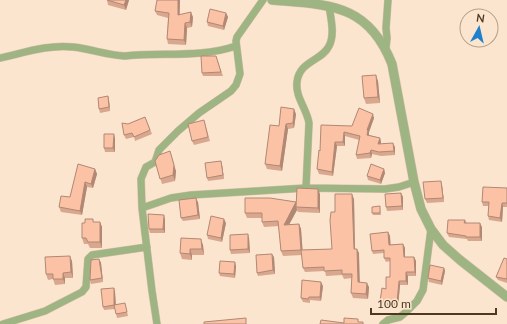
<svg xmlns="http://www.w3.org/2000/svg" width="507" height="324" viewBox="0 0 507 324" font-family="Lato,sans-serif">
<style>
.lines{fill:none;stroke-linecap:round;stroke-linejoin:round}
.minor-casing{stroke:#d8c2ab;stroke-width:8}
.tertiary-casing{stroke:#d8c2ab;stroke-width:10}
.minor{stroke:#9eb482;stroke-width:7}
.tertiary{stroke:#9eb482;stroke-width:9}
.wall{fill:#d9a78e}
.shaded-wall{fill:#b08874}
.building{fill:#fcc2a5;stroke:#b08874}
</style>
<rect width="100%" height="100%" fill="#fbe5ce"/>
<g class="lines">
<defs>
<path id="minor" d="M386 48 387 38 386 28 388 0
M0 58C23 53 49 44 73 47 91 49 107 55 125 56 162 52 200 58 236 46
M306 188 309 123C307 109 295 97 297 82 299 61 322 61 329 46 335 35 331 19 329 6
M142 208 171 198 191 195 306 188 385 189 399 187 414 182
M3 324 45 311 82 292 86 287 88 259 92 255 147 247
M157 324 152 291 142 208 141 179 146 167 155 162 159 150 178 131 199 113 231 91 236 85 240 74 236 41 237 37 263 0
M383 324 388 320 400 317 407 311 417 301 423 290 431 229"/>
<path id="tertiary" d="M272 0C329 5 368 3 392 64L414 182 421 209 431 229 443 245 460 260 507 297"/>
</defs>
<use href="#minor" class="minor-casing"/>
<use href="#tertiary" class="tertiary-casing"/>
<use href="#minor" class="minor"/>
<use href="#tertiary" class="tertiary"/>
</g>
<path class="wall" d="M107 0H129L126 10 108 5Z
M180 0V15L193 17 192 27 187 28 186 45 168 44 167 39 168 18 157 15 155 11Z
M226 13 228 17 224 30 208 26 207 22Z
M216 56 223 76H203L202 73Z
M378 81 380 103 366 104 364 98Z
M108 96 109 100 110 111 100 113 99 109Z
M296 114 294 128 288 129 282 171 267 169 265 164 279 126Z
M145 117 152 134 135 141 134 137 126 139 124 135 128 124Z
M374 118 369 132V135L380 138 381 142V144L395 147V155L381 156 372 154 371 158 357 159 356 155 359 140 345 136V146H337L333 176 319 174 317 169 320 151 352 126Z
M204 120 210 141 194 145 192 141Z
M115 138V152H105L104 148Z
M155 161 176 171 175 181 162 184Z
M221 161 222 165 224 179 208 181 207 178Z
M95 169 97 174 93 188 87 187 82 215 61 212 59 207 70 197Z
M384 169 385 173 381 184 368 180 367 176Z
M442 185 444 202 427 203 425 199Z
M507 188V207H503L502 222 489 220 488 216 489 206H483L482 202Z
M401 193 403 197V210L387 211 386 207Z
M320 194V213L298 212 297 210 289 225 299 224 301 229 302 250 332 249 335 212 354 199 355 249 359 253V282L369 287 368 299 353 298 351 293 352 278 344 279 342 275 326 276 325 271 305 272 303 268 302 255 283 256 281 251 279 226 264 227 262 222V218H247L245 213 296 202Z
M198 202 200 219 183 221 181 218Z
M380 208 381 215H373L372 213Z
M165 219V233H150L149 229Z
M465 220 467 223 482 227V241H468L467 239 449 237 447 233Z
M94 222H100L102 227V248H90L88 244H84L82 238Z
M226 223 222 242 208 239 207 235Z
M388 232 390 236V245L403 244 405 248V257H414L416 261V276H408V285H400L398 307 382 305 380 301 386 289 390 277V261L386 262 384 258V253L373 254 372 251Z
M249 238 250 253 231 254 230 250Z
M203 245 204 255H192V260L182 259 180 253Z
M274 257 275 274 258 276 257 273Z
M99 259 101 263 103 282 91 284 90 280Z
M507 259V283L498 280 496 277Z
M72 261 73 278H65V284L55 285 53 279 48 280 46 274Z
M236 266 235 278 220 276 219 273Z
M444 268 445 271 442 285 429 282 428 278Z
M323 286 321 301 310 300V303L303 302 301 298Z
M114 288 115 292 116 305 126 307 128 316 117 318 115 309 104 310 103 307Z"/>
<path class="shaded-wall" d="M126 0H129L126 10 124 5Z
M178 0H180L179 20 178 15Z
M191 12 193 17 192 27 190 22Z
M226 13 228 17 224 30 223 26Z
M185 23 187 28 186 45 184 40Z
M376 75 378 81 380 103 378 97Z
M108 96 109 100 110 111 109 107Z
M294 109 296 114 294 128 293 123Z
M373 114 374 118 369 132V134L368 139 367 135V130Z
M286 124 288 129 282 171 280 166Z
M344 132 345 136V146L343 142Z
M114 134 115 138V152L113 148Z
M380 138 381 142 380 148 378 144Z
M335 142 337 146 333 176 332 172Z
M393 143 395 147V155L394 151Z
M371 150 372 154 371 158 370 153Z
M170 151 176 171 175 181 173 175Z
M221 161 222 165 224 179 223 175Z
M95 169 97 174 93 188 91 184Z
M384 169 385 173 381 184 380 180Z
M441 181 442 185 444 202 443 198Z
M85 182 87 187 82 215 80 211Z
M318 189 320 194V213L318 208Z
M401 193 403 197V210L402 206Z
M352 194 354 199 355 253 354 249Z
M196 198 198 202 200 219 198 215Z
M296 202V207L297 210 286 230 284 225Z
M502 203 503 207 502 222 500 218Z
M164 215 165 219V233L163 229Z
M224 219 226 223 222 242 221 238Z
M100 222 102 227V248L100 242Z
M480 223 482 227V241L480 237Z
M299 224 301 229 303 255 301 250Z
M388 232 390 236 391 249 389 245Z
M248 234 249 238 250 253 248 249Z
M201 239 203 245 204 255 202 249Z
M403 244 405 248V261L404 257Z
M190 249 192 255V260L190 254Z
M357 249 359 253 360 287 358 282Z
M272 254 274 257 275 274 273 270Z
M70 256 72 261 73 278 71 272Z
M414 257 416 261V276L415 272Z
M99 259 101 263 103 282 102 278Z
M235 262 236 266 235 278 234 274Z
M444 268 445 271 442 285 441 281Z
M406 272 408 276V285L406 281Z
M63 273 65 278V284L63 279Z
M399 281 400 285 398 307 397 303Z
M321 282 323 286 321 301 320 297Z
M367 283 369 287 368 299 366 294Z
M114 288 115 292 116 309 114 305Z"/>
<path class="building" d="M107 0H126L124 5Z
M157 0H178V15L191 12 190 22 185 23 184 40 167 39 169 13 155 11Z
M210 9 226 13 223 26 207 22Z
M201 56H216L221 72 202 73Z
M376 75 378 97 364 98 362 76Z
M108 96 109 107 99 109 98 98Z
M281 107 294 109 293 123 286 124 280 166 265 164 270 125 279 126Z
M359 108 373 114 367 130H368L367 135 380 138 378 144 393 143 394 151 379 152 371 150 370 153 356 155 360 136 344 132 343 142H335L332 172 317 169 319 150 320 151 321 125 352 126Z
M145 117 150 130 134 137 132 133 124 135 122 123 128 124Z
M204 120 208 137 192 141 188 124Z
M104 134H114L113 148H104Z
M170 151 174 165 173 175 160 179 155 161 159 155Z
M221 161 223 175 207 178 205 163Z
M78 164 95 169 91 184 85 182 80 211 59 207 61 196 70 197Z
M371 164 384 169 380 180 367 176Z
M441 181 443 198 425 199 423 182Z
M483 187 507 188V203H502L500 218 488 216 489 202H482Z
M297 188 318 189V208L296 207Z
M401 193 402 206 386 207 385 194Z
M335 194H352L354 249H357L358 282 367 283 366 294 351 293 352 274H342V270L324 271V267L303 268 301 250 332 249 330 220 331 212H335Z
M196 198 198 215 181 218 179 200Z
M245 198H270L296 202 284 225 299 224 301 250 281 251 278 221 262 222V213H245Z
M380 206V213H372V207Z
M148 214 164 215 163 229H149Z
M211 216 224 219 221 238 207 235Z
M85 219H93V222H100V242H88L86 238H82V223H85Z
M448 220H465L464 223H480V237H466V236L447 233Z
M388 232 389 245 403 244 404 257H414L415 272H406V281H399L397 303 380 301 382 288 386 289V277H390V258H384V250L372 251 370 234Z
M248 234V249L230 250V235Z
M181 238 201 239 202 249H190V254L180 253Z
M272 254 273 270 257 273 256 255Z
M70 256 71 272 63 273V279H53V274H46L45 257Z
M504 258 507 259V279L496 277Z
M99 259 102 278 90 280 91 260Z
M220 261 235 262 234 274 219 273Z
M430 265 444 268 441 281 428 278Z
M302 280 321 282 320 297H309L308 299 301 298Z
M114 288V305L103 307 101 289Z
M125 303 127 312 116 314 114 305Z
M246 318V324H204V322Z
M344 318 358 319V322H363V324H320L321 320 344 323Z"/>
<g transform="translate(479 28) rotate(8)"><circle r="19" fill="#fbe5ce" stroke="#b6a088"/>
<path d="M0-3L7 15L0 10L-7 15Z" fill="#1f81cc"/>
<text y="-6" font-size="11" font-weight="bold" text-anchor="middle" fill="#4e3820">N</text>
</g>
<path d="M371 308v6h125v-6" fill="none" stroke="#4e3820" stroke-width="2"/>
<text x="377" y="308" font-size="12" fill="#4e3820" stroke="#fbe5ce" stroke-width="3" paint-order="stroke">100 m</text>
</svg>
